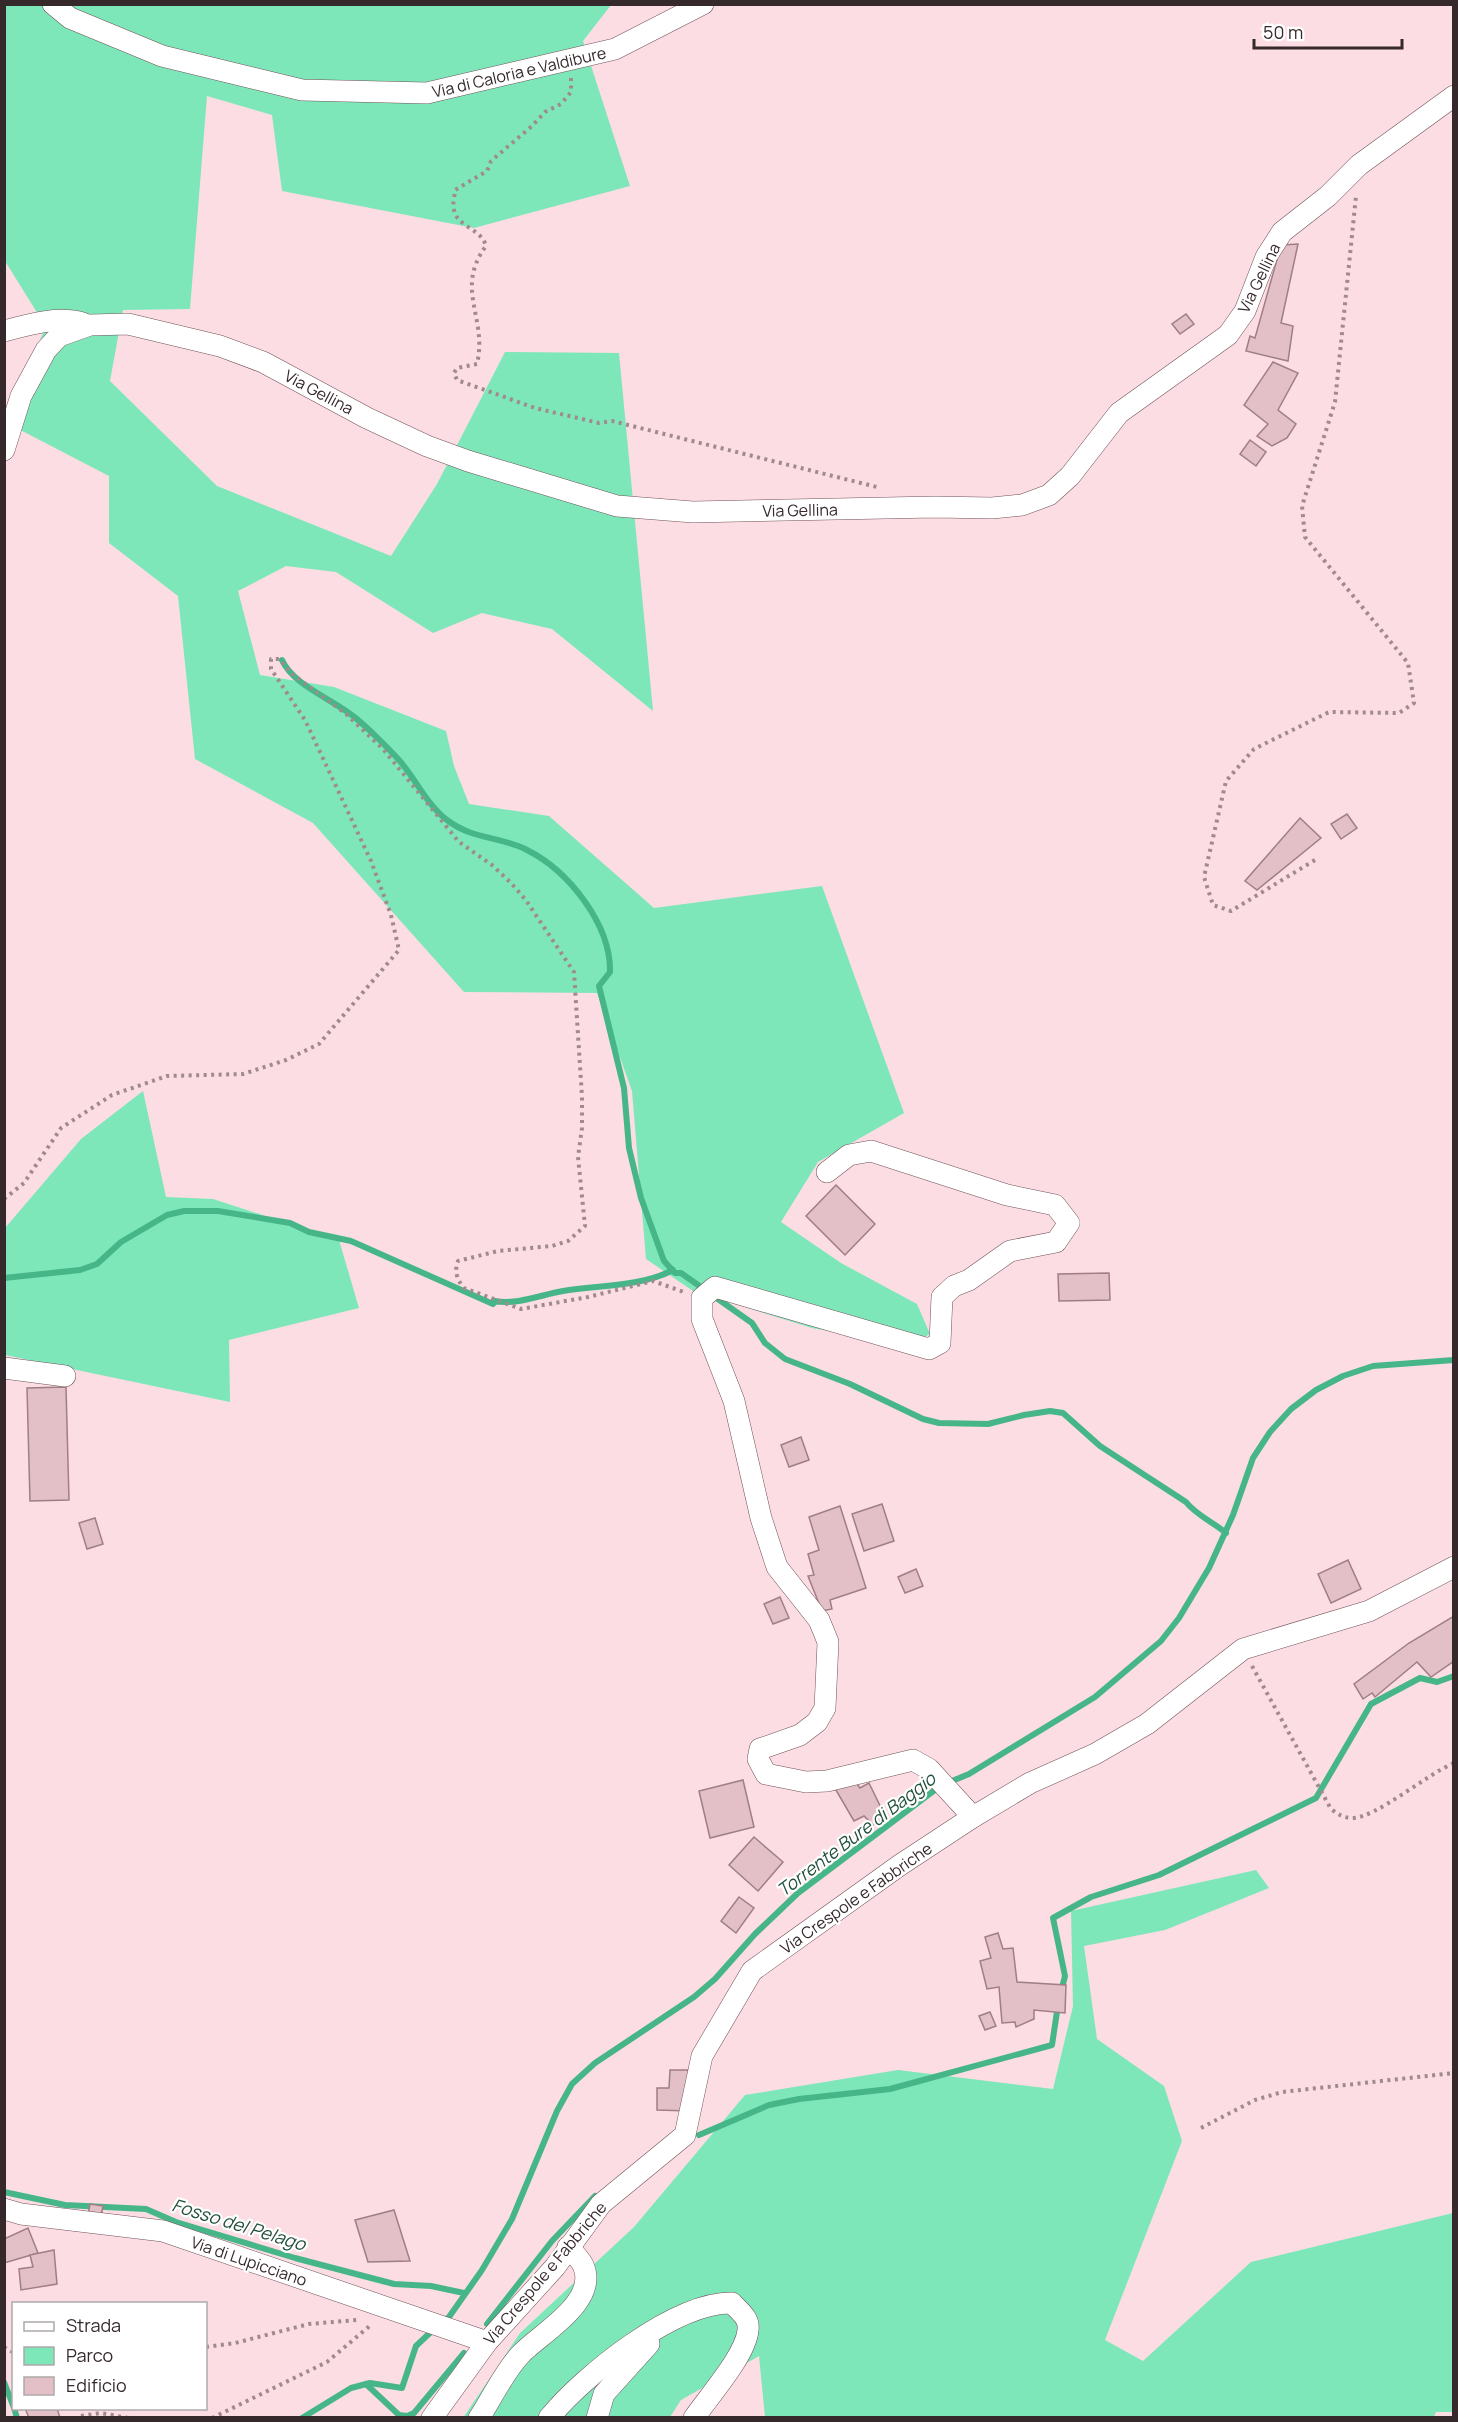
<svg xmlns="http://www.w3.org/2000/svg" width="1458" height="2422" viewBox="0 0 1458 2422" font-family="Manrope,sans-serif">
  <rect width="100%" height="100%" fill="#fbdde3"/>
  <g fill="#7de7b9">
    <path d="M5,5H611L583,41L630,186L474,228L282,191L272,115L207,96L190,309L123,310L110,381L217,486L391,556L437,484L505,352L619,353L653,711L552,629L482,613L433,633L336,572L286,566L238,591L260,675L334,687L446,731L454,766L469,804L549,816L654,908L822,886L904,1113L818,1162L781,1222L841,1263L917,1304L930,1334L908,1345L812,1328L693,1291L646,1259L632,1091L597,993L464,992L313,823L195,759L178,596L109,543V476L5,422V416L46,327L5,261Z"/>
    <path d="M143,1091L166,1197L213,1199L339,1240L359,1308L229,1340L230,1402L5,1355V1228L81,1139Z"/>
    <path d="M1256,1870L1269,1888L1165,1930L1084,1946L1097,2039L1164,2086L1182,2141L1105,2340L1143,2361L1251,2262L1453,2213V2412H1436L1434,2417H765L759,2356L681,2400L670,2417L463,2418L520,2333L634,2227L745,2095L898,2070L1053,2089L1073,2006L1071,1911Z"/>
  </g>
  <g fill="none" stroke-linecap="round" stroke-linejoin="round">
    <g stroke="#46b689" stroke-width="6">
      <path d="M282,660C293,685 332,699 353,716C365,725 388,748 399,760C415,778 427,805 447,820C473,840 500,836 527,850C569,871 611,925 610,972L599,986L624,1088L629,1148L641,1198L664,1261L675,1273H681L752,1323L765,1343L785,1359L850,1384L923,1419L939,1423L988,1424L1024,1415L1050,1411L1063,1413L1100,1446L1186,1502C1196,1515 1213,1522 1226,1533"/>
      <path d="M4,1278L80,1270L97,1264L121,1242L167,1215L184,1211H218L290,1223L309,1232L351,1241L493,1304L495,1301C518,1305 540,1295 563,1291C600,1285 640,1287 673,1270"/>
      <path d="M1061,1992L1065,1976L1053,1918L1091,1897L1159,1875L1316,1798L1371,1704L1420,1678L1437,1682L1454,1676"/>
      <path d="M699,2135L769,2105L799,2099L890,2089L1052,2045L1058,2005"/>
      <path d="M4,2192L65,2205L146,2209L176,2222L295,2258L394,2284L431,2286L464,2293"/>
      <path d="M442,2322L449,2317L482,2270L512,2219L557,2111L572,2084L595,2063L694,1997L715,1979L755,1934L798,1893L940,1786L969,1774L1095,1697L1161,1641L1179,1618L1209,1568L1233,1515L1253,1458L1270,1432L1291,1409L1316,1390L1343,1376L1373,1366L1454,1360"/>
      <path d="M487,2324L552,2241L595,2196"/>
      <path d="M4,2382L14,2408"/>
      <path d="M366,2384L399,2415L407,2416L414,2413L464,2353"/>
      <path d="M14,2408L17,2418"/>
      <path d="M302,2418L351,2388L370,2383L402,2388L416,2346L434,2329"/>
    </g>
  </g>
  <g fill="#e3bfc7" stroke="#a07e86" stroke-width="1.5">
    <path d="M1298,244L1281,323L1293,326L1288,361L1246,351L1250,336L1255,338L1281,245Z"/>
    <path d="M1186,314L1194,324L1180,334L1172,324Z"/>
    <path d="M1273,362L1298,373L1278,410L1296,424L1287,438L1272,446L1257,436L1268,424L1244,405Z"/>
    <path d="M1250,440L1266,452L1256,466L1240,454Z"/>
    <path d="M1347,814L1357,828L1341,839L1331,824Z"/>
    <path d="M1300,818L1321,838L1257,890L1245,881Z"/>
    <path d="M836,1185L875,1224L845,1255L806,1216Z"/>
    <path d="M1109,1273L1110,1300L1059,1301L1058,1274Z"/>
    <path d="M66,1387L69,1500L30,1501L27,1388Z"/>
    <path d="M801,1437L809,1460L789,1467L781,1445Z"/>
    <path d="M882,1504L894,1541L864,1551L852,1514Z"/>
    <path d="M840,1506L866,1588L830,1600L832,1609L822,1611L808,1576L814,1575L808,1554L819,1550L809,1517Z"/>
    <path d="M95,1518L103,1544L87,1549L79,1523Z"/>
    <path d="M1348,1560L1361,1589L1331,1603L1318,1574Z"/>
    <path d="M916,1569L923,1586L905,1593L898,1577Z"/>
    <path d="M780,1597L789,1618L773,1624L764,1604Z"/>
    <path d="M1454,1616V1661L1431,1677L1417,1662L1375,1697L1372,1693L1363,1699L1354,1684L1409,1643Z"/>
    <path d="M743,1780L754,1827L710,1838L699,1791Z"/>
    <path d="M869,1783L886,1818L873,1825L864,1816L854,1821L833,1785L857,1784L860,1788Z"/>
    <path d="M754,1837L783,1862L758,1891L729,1865Z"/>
    <path d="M739,1897L754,1908L736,1933L721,1921Z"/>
    <path d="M998,1933L1003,1949L1013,1948L1017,1982L1066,1985L1065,2013L1034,2010V2019L1016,2027L1015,2022L1002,2023L999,1987L987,1989L980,1961L991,1958L985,1937Z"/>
    <path d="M990,2012L996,2026L985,2030L979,2016Z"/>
    <path d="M670,2070H689V2111L657,2110V2088H669Z"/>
    <path d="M90,2204L103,2206L101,2217L88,2215Z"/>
    <path d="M394,2210L410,2261L368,2262L355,2220Z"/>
    <path d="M28,2228L38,2253L4,2263V2239Z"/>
    <path d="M54,2250L57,2284L21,2290L19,2269L33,2267L30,2255Z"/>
    <path d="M25,2408H57L60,2418H29Z"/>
  </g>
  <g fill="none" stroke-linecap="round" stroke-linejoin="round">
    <g stroke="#715259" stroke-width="22">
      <g id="minor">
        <path d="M53,4L70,18L162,56L302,90L427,93L615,49L703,4"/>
        <path d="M4,331C30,324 58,316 83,323"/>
        <path d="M4,450L21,396L46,350L59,336L90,325L128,324L220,346L263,362L367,418L427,446L468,461L617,506L693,512L935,507L992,508L1022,505L1049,495L1070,476L1119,413L1228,335L1245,311L1266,257L1282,232L1328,196L1359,165L1454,96"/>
        <path d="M827,1172L849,1155L871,1151L1007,1195L1055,1205L1069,1223L1056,1242L1010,1251L969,1280L954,1286L942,1297L940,1343L929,1349L715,1287L702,1298V1319L734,1401L761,1518L777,1567L819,1620L828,1642L825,1708L817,1722L800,1735L760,1749L758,1759L766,1774L806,1782L827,1781L913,1760L929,1769L973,1817"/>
        <path d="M4,1368L65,1376"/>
        <path d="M4,2209L21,2214L163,2231L487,2342"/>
        <path d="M432,2418L487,2342L555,2267L601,2204L685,2135L702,2056L752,1971L900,1865L973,1817L1030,1783L1095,1754L1147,1724L1243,1649L1369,1611L1454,1567"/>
        <path d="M479,2418C492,2398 504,2372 520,2355C539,2334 600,2302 583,2265C580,2259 573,2252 568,2247"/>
        <path d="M549,2418C584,2375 675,2302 732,2303C739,2311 750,2318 748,2330C746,2355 709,2396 694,2418"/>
        <path d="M597,2418L604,2394L649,2344"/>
      </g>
    </g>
    <g stroke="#a08a8e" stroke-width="4" stroke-dasharray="3 4.5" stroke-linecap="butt">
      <path d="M571,78V92L561,104L545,112L532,126L491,161L487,171L455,190C455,197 452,203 454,210C457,227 481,228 486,246C454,289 488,318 477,364L457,368L454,373L457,380L535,408L599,423L612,421L877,487"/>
      <path d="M1315,860L1231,911L1213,905L1204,877L1226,781L1254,749L1329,712L1399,713L1414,703L1408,663L1305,537L1302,506L1335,402L1356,196"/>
      <path d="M4,1199L24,1183L61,1128L112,1095L167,1076L243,1074L286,1060L319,1044L399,950L391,915L371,861L305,720L271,669V659H279L292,674L346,714L383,749L459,842L492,865L511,883L525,899L574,972L582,1097V1128L578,1157L585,1226L568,1241L552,1246L498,1251L458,1261C454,1271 457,1280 464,1288L521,1309L588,1297L653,1281L684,1292"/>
      <path d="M1252,1666L1331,1809C1338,1814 1343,1818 1352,1818C1376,1818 1427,1774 1454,1763"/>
      <path d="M1201,2128L1255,2100L1282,2092L1454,2073"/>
      <path d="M4,2347L14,2353"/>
      <path d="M206,2347L235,2343L309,2324L357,2320"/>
      <path d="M81,2416L100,2413L129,2418"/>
      <path d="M212,2418L327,2362L372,2324"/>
    </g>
    <use href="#minor" stroke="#fff" stroke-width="21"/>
  </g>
  <g text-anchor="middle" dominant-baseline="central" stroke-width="4.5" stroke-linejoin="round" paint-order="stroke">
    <g font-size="16" fill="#36292c" stroke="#fff">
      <text transform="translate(519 72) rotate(-13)">Via di Caloria e Valdibure</text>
      <text transform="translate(1259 278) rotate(-64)">Via Gellina</text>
      <text transform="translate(319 392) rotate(28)">Via Gellina</text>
      <text transform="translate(800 510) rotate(-1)">Via Gellina</text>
      <text transform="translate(856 1898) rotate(-35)">Via Crespole e Fabbriche</text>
      <text transform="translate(249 2261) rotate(19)">Via di Lupicciano</text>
      <text transform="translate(545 2273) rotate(-50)">Via Crespole e Fabbriche</text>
    </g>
    <g font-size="18" font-style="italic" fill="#22503d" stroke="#fff">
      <text transform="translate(856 1834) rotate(-37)">Torrente Bure di Baggio</text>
      <text transform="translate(239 2224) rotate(17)">Fosso del Pelago</text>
    </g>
  </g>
  <rect width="1458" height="2422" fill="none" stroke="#36292c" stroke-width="12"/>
  <rect x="12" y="2302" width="195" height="108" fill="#ffffff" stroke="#afa9ab" stroke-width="1.5"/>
  <rect x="24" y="2322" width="30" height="9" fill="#ffffff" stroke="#afa9ab" stroke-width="1.5"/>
  <text x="66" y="2332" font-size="18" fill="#36292c">Strada</text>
  <rect x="24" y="2347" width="30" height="18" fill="#7de7b9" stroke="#afa9ab" stroke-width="1.5"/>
  <text x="66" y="2362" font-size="18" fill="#36292c">Parco</text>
  <rect x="24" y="2377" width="30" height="18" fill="#e3bfc7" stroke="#afa9ab" stroke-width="1.5"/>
  <text x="66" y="2392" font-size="18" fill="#36292c">Edificio</text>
  <path d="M1254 39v9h148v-9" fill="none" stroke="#36292c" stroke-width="3"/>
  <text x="1263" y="39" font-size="18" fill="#36292c" stroke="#ffffff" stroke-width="4.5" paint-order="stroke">50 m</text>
</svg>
